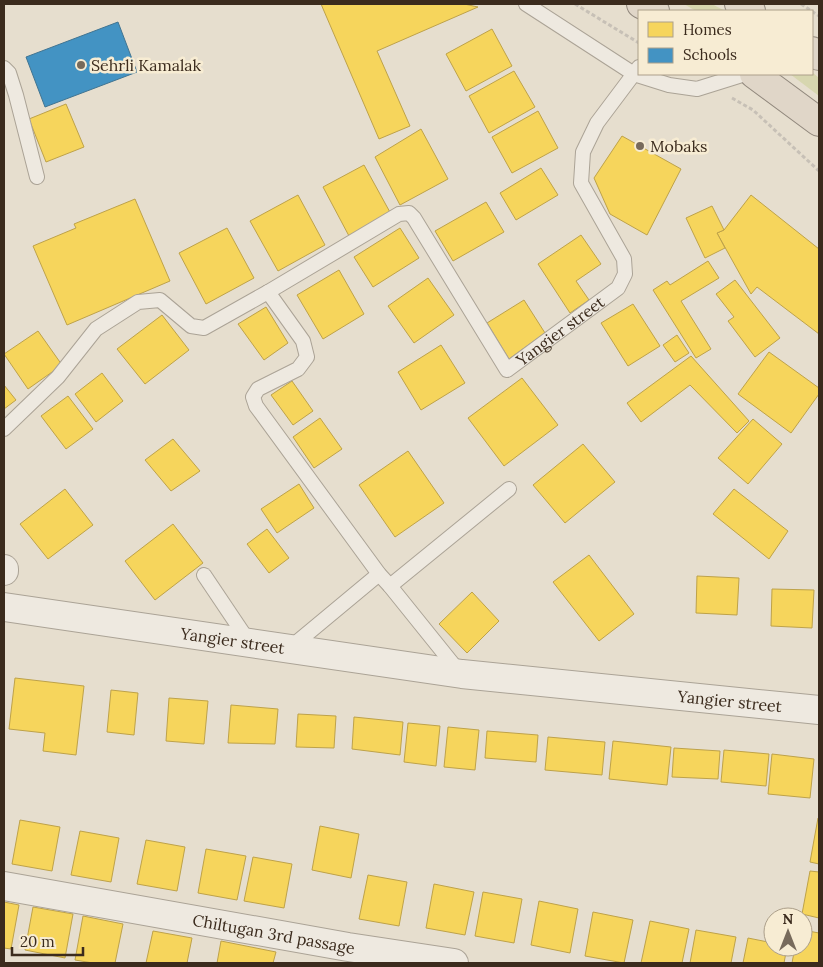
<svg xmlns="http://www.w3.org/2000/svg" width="823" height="967" viewBox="0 0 823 967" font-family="Lora,serif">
  <rect width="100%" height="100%" fill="#e6dece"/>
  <g fill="#d7d6af">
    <path d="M684,4H712L725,11H696Z"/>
    <path d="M812,72L819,78V96L790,74H812Z"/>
  </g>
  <g fill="#f6d55c" stroke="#bea249">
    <path d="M321,4H464L478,7L377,51L410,126L379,139Z"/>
    <path d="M492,29L512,66L466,91L446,54Z"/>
    <path d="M514,71L535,107L489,133L469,96Z"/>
    <path d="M66,104L84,147L46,162L29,119Z"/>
    <path d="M538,111L558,148L512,173L492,137Z"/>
    <path d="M421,129L448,179L400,205L375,157Z"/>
    <path d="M622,136L681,169L647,235L610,214L594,178Z"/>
    <path d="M364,165L391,214L349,236L323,187Z"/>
    <path d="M541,168L558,195L516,220L500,193Z"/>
    <path d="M298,195L325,245L278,271L250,221Z"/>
    <path d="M751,195L819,249V334L757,287L751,294L717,233L724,230Z"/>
    <path d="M135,199L170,281L67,325L33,246L76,228L74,224Z"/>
    <path d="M486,202L504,232L453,261L435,231Z"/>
    <path d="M712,206L724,230L717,233L725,248L705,258L686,218Z"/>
    <path d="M227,228L254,278L206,304L179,253Z"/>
    <path d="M400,228L419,258L373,287L354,257Z"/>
    <path d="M581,235L601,264L576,281L589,300L570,313L538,264Z"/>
    <path d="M708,261L719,278L681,301L711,349L696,358L653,290L667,281L670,285Z"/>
    <path d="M339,270L364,314L323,339L297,295Z"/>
    <path d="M428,278L454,315L414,343L388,306Z"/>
    <path d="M735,280L780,338L755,357L728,321L734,317L716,294Z"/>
    <path d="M524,300L545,333L509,359L487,323Z"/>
    <path d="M633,304L660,346L628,366L601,323Z"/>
    <path d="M266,307L288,343L264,360L238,324Z"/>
    <path d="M162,315L189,350L145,384L117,349Z"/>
    <path d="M38,331L62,365L28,389L4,354Z"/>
    <path d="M677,335L689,353L675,362L663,345Z"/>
    <path d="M441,345L465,383L421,410L398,372Z"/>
    <path d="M769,352L819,388V394L791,433L738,394Z"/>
    <path d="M691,356L749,421L737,433L690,385L641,422L627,403Z"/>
    <path d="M102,373L123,401L96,422L75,394Z"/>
    <path d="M522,378L558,425L504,466L468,418Z"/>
    <path d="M292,381L313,411L293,425L271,395Z"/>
    <path d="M4,385L16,400L4,409Z"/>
    <path d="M68,396L93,429L66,449L41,416Z"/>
    <path d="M320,418L342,449L314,468L293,437Z"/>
    <path d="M753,419L782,444L748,484L718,458Z"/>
    <path d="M173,439L200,471L171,491L145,460Z"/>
    <path d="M583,444L615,482L565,523L533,485Z"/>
    <path d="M408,451L444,503L395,537L359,485Z"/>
    <path d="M299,484L314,508L277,533L261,509Z"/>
    <path d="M65,489L93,525L48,559L20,524Z"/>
    <path d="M734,489L788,531L769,559L713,514Z"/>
    <path d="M173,524L203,563L155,600L125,561Z"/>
    <path d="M267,529L289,558L269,573L247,544Z"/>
    <path d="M589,555L634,614L599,641L553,582Z"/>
    <path d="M697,576L739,578L737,615L696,613Z"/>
    <path d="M772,589L814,590L812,628L771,626Z"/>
    <path d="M472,592L499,621L467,653L439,624Z"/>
    <path d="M15,678L84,686L76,755L43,751L45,733L9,729Z"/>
    <path d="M111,690L138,693L134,735L107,732Z"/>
    <path d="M169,698L208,701L204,744L166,741Z"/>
    <path d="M231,705L278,709L275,744L228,743Z"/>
    <path d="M298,714L336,716L334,748L296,747Z"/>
    <path d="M354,717L403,722L400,755L352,749Z"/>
    <path d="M408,723L440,726L436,766L404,762Z"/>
    <path d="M448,727L479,730L475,770L444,767Z"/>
    <path d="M487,731L538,735L536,762L485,758Z"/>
    <path d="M548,737L605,742L602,775L545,770Z"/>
    <path d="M613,741L671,747L667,785L609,779Z"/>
    <path d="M674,748L720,751L718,779L672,777Z"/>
    <path d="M724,750L769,754L766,786L721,782Z"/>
    <path d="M772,754L814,759L810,798L768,794Z"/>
    <path d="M818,818H819V864L810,862Z"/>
    <path d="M20,820L60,827L52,871L12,864Z"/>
    <path d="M320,826L359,834L351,878L312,870Z"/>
    <path d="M80,831L119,838L111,882L71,875Z"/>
    <path d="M146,840L185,847L177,891L137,884Z"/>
    <path d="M206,849L246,856L237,900L198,893Z"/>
    <path d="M253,857L292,864L284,908L244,901Z"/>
    <path d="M810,871L819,872V918L802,914Z"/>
    <path d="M368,875L407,882L399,926L359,919Z"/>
    <path d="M434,884L474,892L465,935L426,928Z"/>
    <path d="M483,892L522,899L514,943L475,936Z"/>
    <path d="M539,901L578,909L570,953L531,945Z"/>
    <path d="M4,902L19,905L11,949L4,948Z"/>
    <path d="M33,907L73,914L65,958L25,950Z"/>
    <path d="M593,912L633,920L624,963L585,956Z"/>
    <path d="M83,916L123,924L115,963H93L75,960Z"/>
    <path d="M650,921L689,929L682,963H641Z"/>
    <path d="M696,930L736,937L731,963H690Z"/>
    <path d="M803,930L819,933V963H792L795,947H803Z"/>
    <path d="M153,931L192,938L187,963H146Z"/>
    <path d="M748,938L773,943V947H787L784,963H743Z"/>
    <path d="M221,941L276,952L273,963H217Z"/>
  </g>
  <path fill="#4393c3" stroke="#417491" d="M118,22L137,72L45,107L26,57Z"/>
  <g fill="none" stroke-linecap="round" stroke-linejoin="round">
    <g stroke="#aba396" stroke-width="16">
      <g id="service">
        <path d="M526,4L634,74L669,85L697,89L745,74"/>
        <path d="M4,68L9,73L16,95L37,177"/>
        <path d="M268,292L303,341L307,357L298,369L258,389L253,397L256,406L379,574L390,586L460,673"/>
        <path id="s1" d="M4,429L58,377L96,329L138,302L160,300L191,326L204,328L268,292L399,214L409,213L414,218L507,370L618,288L625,274L624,259L581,183L583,152L597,123L639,67"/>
        <path d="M204,575L249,642"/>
        <path d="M390,586L509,489"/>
        <path d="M290,648L379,574"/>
      </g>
    </g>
    <g stroke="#aba396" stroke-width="30">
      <g id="minor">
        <path d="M4,569V571"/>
        <path id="s2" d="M4,607L462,674L819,710"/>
        <path id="s3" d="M4,886L348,947L454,963"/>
      </g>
    </g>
    <g stroke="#91887d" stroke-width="30">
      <g id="trunk">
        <path d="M641,4L655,11"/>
        <path d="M739,4L751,11"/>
        <path d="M812,51L819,56"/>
        <path d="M754,74L819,122"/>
      </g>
    </g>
    <g stroke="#c7c0b6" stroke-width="3" stroke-dasharray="4 2.5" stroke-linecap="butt">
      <path d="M575,4L639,43"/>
      <path d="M801,4L819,16"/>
      <path d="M732,98L753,110L819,171"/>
    </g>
    <use href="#service" stroke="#eee9e0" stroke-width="14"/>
    <use href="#minor" stroke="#eee9e0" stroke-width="28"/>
    <use href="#trunk" stroke="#e0d6c8" stroke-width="28"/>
  </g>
  <g fill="#776a5b" stroke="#f7ecd3" stroke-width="2">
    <circle cx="81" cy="65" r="5"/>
    <circle cx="640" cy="146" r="5"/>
  </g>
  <g text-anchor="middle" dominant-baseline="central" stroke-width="5" stroke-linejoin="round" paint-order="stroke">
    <g font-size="16" fill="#3b2b1d" stroke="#f7ecd3" text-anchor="start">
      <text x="91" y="65">Sehrli Kamalak</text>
      <text x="650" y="146">Mobaks</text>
    </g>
    <g font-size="16" fill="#3b2b1d" stroke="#f7ecd3">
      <text stroke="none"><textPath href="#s1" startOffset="749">Yangier street</textPath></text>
      <text stroke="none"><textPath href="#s2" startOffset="231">Yangier street</textPath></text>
      <text stroke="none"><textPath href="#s2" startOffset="732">Yangier street</textPath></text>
      <text stroke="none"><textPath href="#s3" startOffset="274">Chiltugan 3rd passage</textPath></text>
    </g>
  </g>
  <rect width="823" height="967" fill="none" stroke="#3b2b1d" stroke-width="10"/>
  <rect x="638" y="10" width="175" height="65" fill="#f7ecd3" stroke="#ac9f8a"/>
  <rect x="648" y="22" width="25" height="15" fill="#f6d55c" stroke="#ac9f8a"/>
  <text x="683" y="35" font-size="15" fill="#3b2b1d">Homes</text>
  <rect x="648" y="48" width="25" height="15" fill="#4393c3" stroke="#ac9f8a"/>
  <text x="683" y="60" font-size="15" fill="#3b2b1d">Schools</text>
  <g transform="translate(788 932)"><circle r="24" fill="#f7ecd3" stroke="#ac9f8a"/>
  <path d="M0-4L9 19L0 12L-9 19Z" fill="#776a5b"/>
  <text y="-8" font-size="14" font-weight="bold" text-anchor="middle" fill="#3b2b1d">N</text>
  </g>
  <path d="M12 947v8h71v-8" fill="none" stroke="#3b2b1d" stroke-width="2.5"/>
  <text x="20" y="947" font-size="15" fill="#3b2b1d" stroke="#f7ecd3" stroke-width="4" paint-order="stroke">20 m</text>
</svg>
